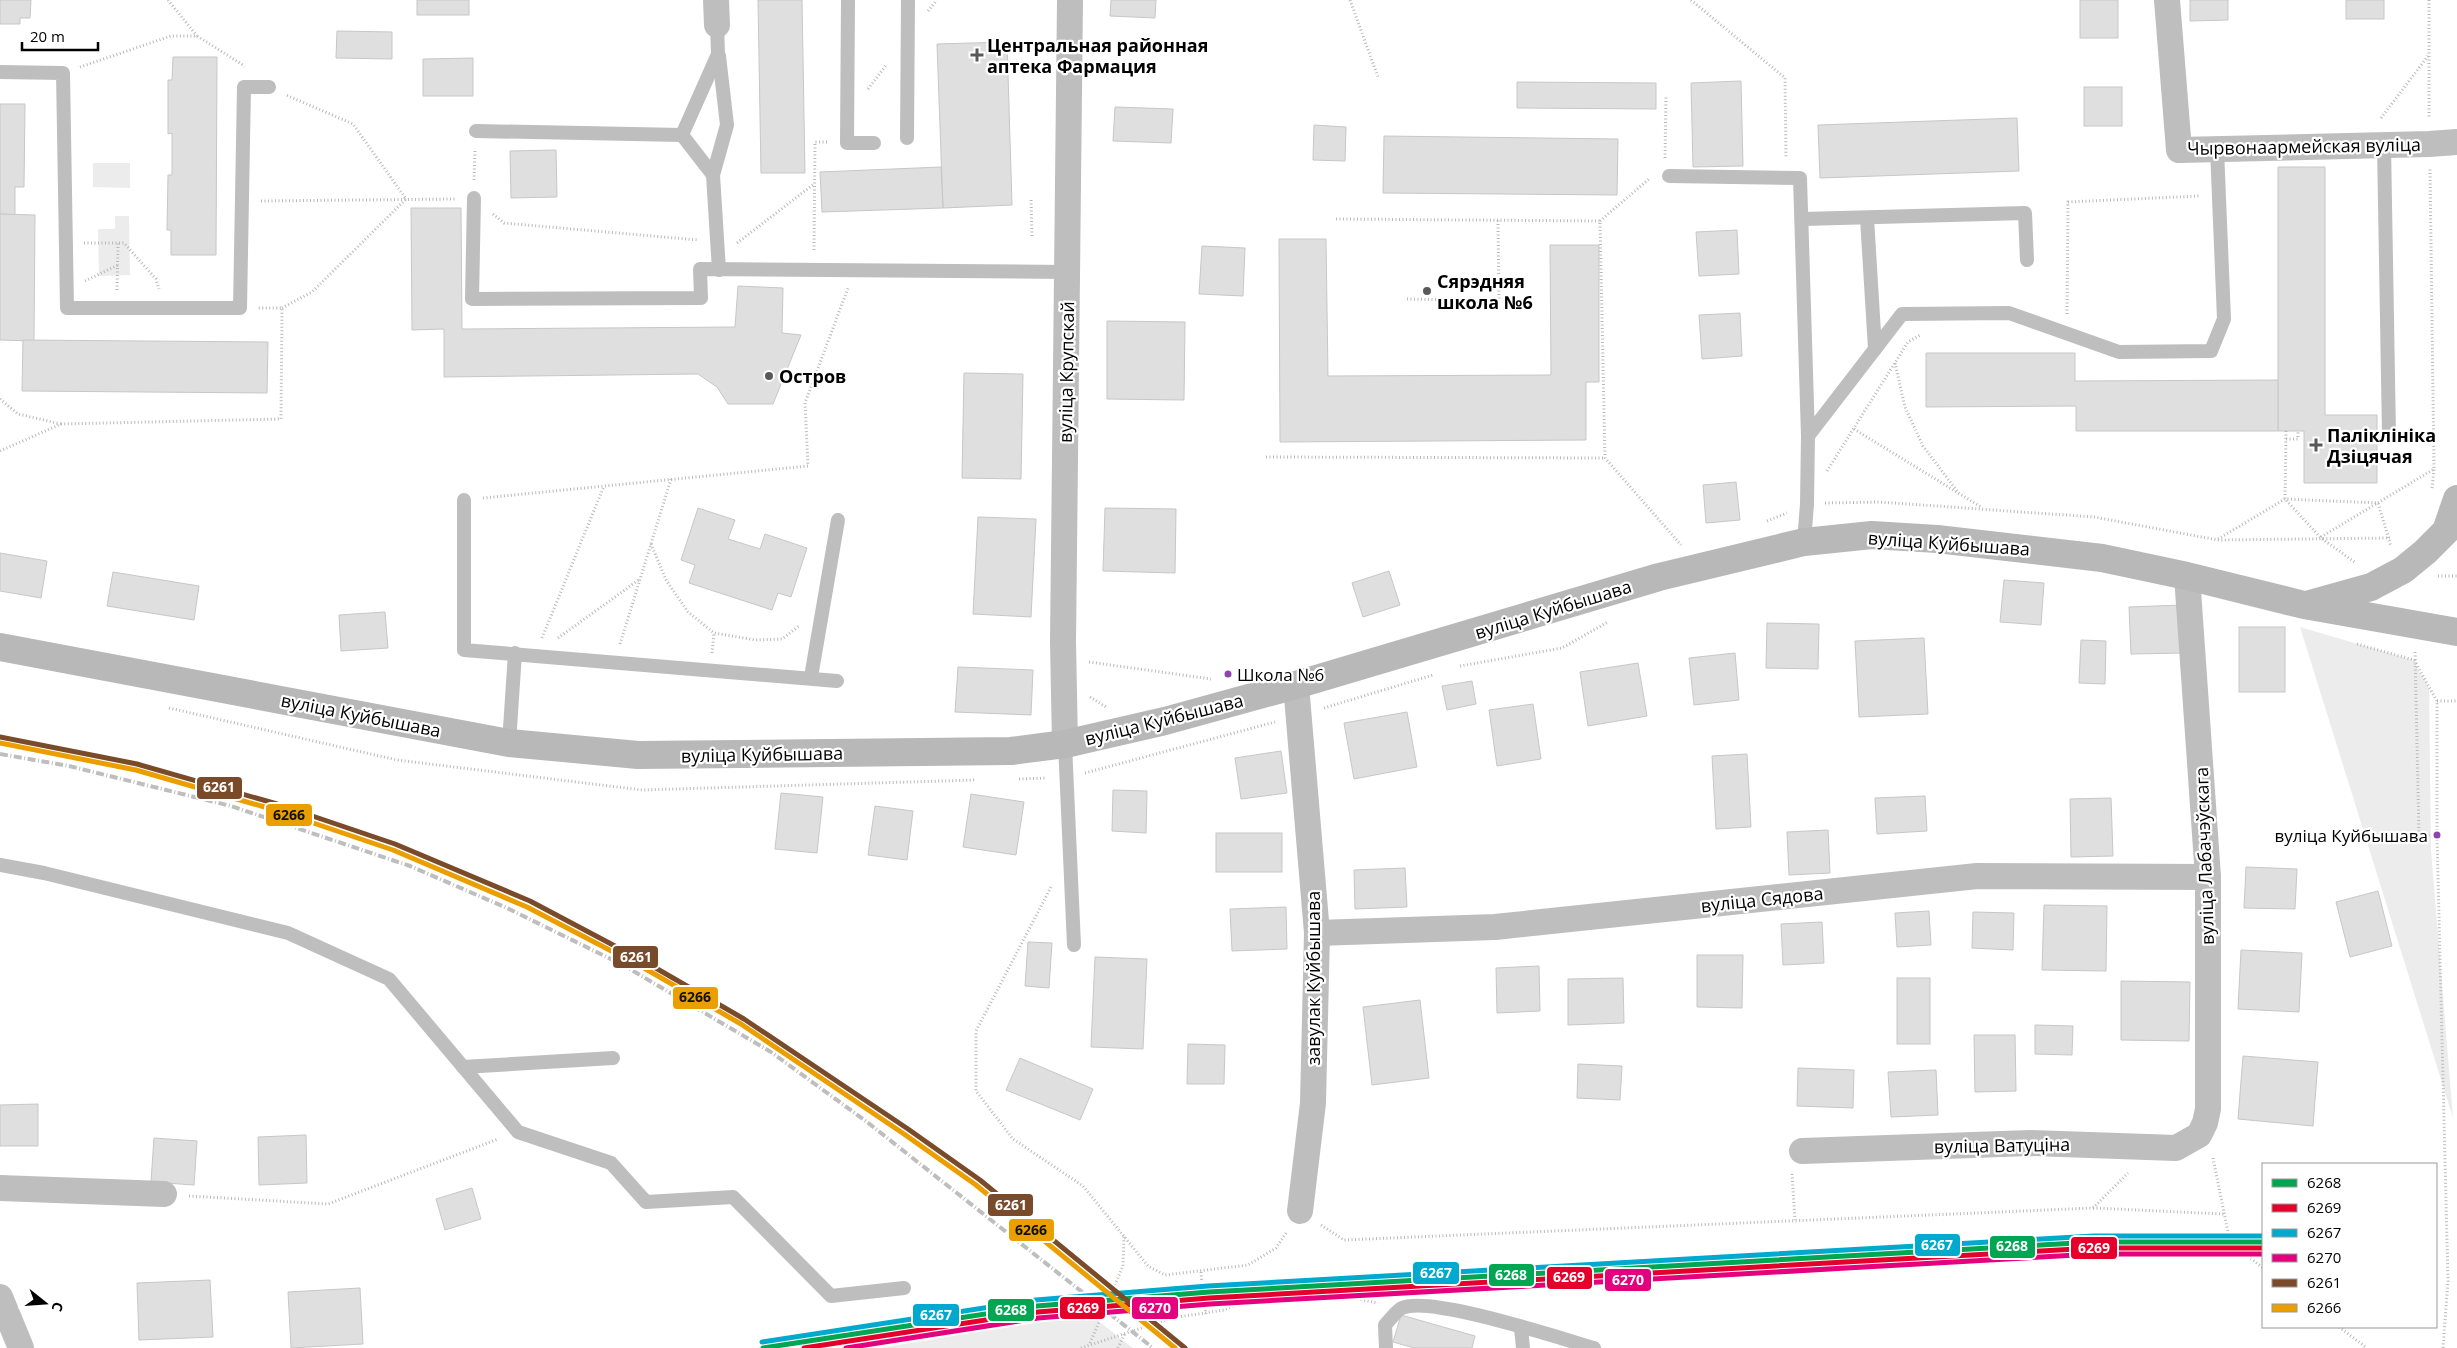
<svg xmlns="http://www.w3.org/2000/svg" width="2457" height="1348" viewBox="0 0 2457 1348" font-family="'Open Sans',sans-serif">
  <rect width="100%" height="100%" fill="#fff"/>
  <g fill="#ececec">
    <path d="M93,163H130V188L93,187Z"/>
    <path d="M115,216H129L130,275L99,276L98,229H115Z"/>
    <path d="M2300,627L2412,660L2429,688L2431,850L2453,1118Z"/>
    <path d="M1088,1313L1133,1348H880Z"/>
  </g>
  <g fill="#dfdfdf" stroke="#c7c7c7">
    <path d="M0,0H31L30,18H20V24H0Z"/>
    <rect x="417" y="0" width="52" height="15"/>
    <path d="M758,0H802L805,173H761Z"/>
    <path d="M1111,0H1156L1155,18L1110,16Z"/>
    <rect x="2080" y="0" width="38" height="38"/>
    <path d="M2190,0H2228V20L2190,21Z"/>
    <rect x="2346" y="0" width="38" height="19"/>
    <path d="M337,31L392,32V59L336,58Z"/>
    <path d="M1007,42L1012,205L943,208L937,44Z"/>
    <path d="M173,57H217L216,255H171V230H167L168,175H172V133L168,134V80H172Z"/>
    <path d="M473,58V96H423V59Z"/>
    <path d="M1741,81L1743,166L1693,167L1691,83Z"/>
    <path d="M1517,82L1656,83V109L1517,108Z"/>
    <rect x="2084" y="87" width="38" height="39"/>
    <path d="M0,104H25L24,187H15V215L0,214Z"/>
    <path d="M1115,107L1173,109L1171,143L1113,141Z"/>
    <path d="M2017,118L2019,171L1820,178L1818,125Z"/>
    <path d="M1314,125L1346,127L1345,161L1313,160Z"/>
    <path d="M1384,136L1618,139L1617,195L1383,193Z"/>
    <path d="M556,150L557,197L511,198L510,151Z"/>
    <path d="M941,167L943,208L822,212L820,172Z"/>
    <path d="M2278,167H2325V415H2377V483H2304V431H2278Z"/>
    <path d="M411,208H461L462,329L735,327L738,286L783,288L782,333L801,335L773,404H728L717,387L698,374L444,377V329L412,330Z"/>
    <path d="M0,214L35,215L34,341L0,340Z"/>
    <path d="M1737,230L1739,274L1699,276L1696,232Z"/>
    <path d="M1279,239H1326L1328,376L1551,375L1550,245H1599V382H1586V440L1280,442Z"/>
    <path d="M1202,246L1245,248L1243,296L1199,294Z"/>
    <path d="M1740,313L1742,356L1702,359L1699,315Z"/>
    <path d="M1107,321L1185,322L1184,400L1107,399Z"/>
    <path d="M23,340L268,342L267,393L22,391Z"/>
    <path d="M1926,353H2075V381L2278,380V431H2076V406L1926,407Z"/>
    <path d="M964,373L1023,374L1021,479L962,478Z"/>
    <path d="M1736,482L1740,520L1706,523L1703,485Z"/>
    <path d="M698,508L735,520L728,539L760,549L765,534L807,548L791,597L778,593L772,610L689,583L695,565L681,560Z"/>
    <path d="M1105,508L1176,509L1175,573L1103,571Z"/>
    <path d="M978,517L1036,519L1031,617L973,614Z"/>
    <path d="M0,553L47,561L41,598L0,591Z"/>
    <path d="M1389,571L1400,605L1363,617L1352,583Z"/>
    <path d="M113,572L199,586L194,620L107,606Z"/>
    <path d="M2004,580L2044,583L2041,625L2000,622Z"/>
    <path d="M2182,605L2184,653L2131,654L2129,607Z"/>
    <path d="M385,612L388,648L341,651L339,615Z"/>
    <path d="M1767,623L1819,624L1818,669L1766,668Z"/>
    <rect x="2239" y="627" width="46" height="65"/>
    <path d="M1924,638L1928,714L1859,717L1855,641Z"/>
    <path d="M2081,640L2106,641L2105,684L2079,683Z"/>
    <path d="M1735,653L1739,700L1694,705L1689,658Z"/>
    <path d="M1638,663L1647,716L1588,726L1580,672Z"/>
    <path d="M958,667L1033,670L1031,715L955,712Z"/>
    <path d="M1472,681L1476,704L1447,710L1442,686Z"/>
    <path d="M1533,704L1541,759L1497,766L1489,710Z"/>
    <path d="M1407,712L1417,767L1354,779L1344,723Z"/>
    <path d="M1281,751L1287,793L1241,799L1235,758Z"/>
    <path d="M1747,754L1751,827L1716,829L1712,756Z"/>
    <path d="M1113,790L1147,791L1146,833L1112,831Z"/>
    <path d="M781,793L823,797L817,853L775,849Z"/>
    <path d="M971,794L1024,802L1016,855L963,847Z"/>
    <path d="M1925,796L1927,831L1877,834L1875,798Z"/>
    <path d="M2111,798L2113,856L2071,857L2070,799Z"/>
    <path d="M875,806L913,811L907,860L868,855Z"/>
    <path d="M1828,830L1830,873L1789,875L1787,832Z"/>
    <rect x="1216" y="833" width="66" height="39"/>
    <path d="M2246,867L2297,869L2295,909L2244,908Z"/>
    <path d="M1405,868L1407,907L1355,909L1354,870Z"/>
    <path d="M2378,891L2392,946L2350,957L2336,902Z"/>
    <path d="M2044,905L2107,906L2106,971L2042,970Z"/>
    <path d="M1286,907L1287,949L1232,951L1230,909Z"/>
    <path d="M1929,911L1931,945L1897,947L1895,913Z"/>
    <path d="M1973,912L2014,913L2013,950L1972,948Z"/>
    <path d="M1822,922L1824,963L1783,965L1781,924Z"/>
    <path d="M1028,942L1052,943L1049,988L1025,986Z"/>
    <path d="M2241,950L2302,953L2299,1012L2238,1009Z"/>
    <path d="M1697,955H1743L1742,1008L1697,1007Z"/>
    <path d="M1095,957L1147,959L1143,1049L1091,1047Z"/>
    <path d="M1539,966L1540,1011L1497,1013L1496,968Z"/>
    <path d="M1623,978L1624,1023L1568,1025V979Z"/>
    <rect x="1897" y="978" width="33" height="66"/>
    <path d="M2121,981L2190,982L2189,1041L2121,1040Z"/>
    <path d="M1420,1000L1429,1078L1372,1085L1363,1007Z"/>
    <path d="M2035,1025L2073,1026L2072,1055L2035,1054Z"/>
    <path d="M1974,1035H2015L2016,1091L1975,1092Z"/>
    <path d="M1188,1044L1225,1045L1224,1084H1187Z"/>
    <path d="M2243,1056L2318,1062L2313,1126L2238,1119Z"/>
    <path d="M1020,1058L1093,1089L1080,1120L1006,1090Z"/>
    <path d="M1578,1064L1622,1066L1620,1100L1577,1098Z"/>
    <path d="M1798,1068L1854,1070L1853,1108L1797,1106Z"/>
    <path d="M1936,1070L1938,1115L1891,1117L1888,1072Z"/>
    <path d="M38,1104V1146H0V1105Z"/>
    <path d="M306,1135L307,1183L259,1185L258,1137Z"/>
    <path d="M154,1138L197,1141L194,1185L151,1182Z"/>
    <path d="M472,1188L481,1219L445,1230L436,1199Z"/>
    <path d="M210,1280L213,1337L139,1340L137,1283Z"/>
    <path d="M360,1288L363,1344L291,1348L288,1292Z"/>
    <path d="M1401,1315L1475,1336L1472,1348H1414L1393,1342Z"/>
  </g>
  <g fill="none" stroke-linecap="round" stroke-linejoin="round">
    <g stroke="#b9b9b9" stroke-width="3" stroke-dasharray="1 2.5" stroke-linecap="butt">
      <path d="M168,0L197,36"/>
      <path d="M1350,0L1378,77"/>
      <path d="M1691,0L1785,78L1786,158"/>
      <path d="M2429,0V118"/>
      <path d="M928,11L937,0"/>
      <path d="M80,67L171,36H197L243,65L244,67"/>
      <path d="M868,89L887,64"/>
      <path d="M2381,118L2428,56"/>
      <path d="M1665,158L1666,96"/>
      <path d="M474,180L475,149"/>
      <path d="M1031,200L1032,236"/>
      <path d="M261,201L455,199"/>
      <path d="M493,214L504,223L698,240"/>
      <path d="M1336,219L1600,221L1605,458L1681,545"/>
      <path d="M1600,221L1649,179"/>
      <path d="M84,243H124L156,279L159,289"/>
      <path d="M737,243L814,184"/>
      <path d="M814,250L815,142H827"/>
      <path d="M85,281L118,265"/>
      <path d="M117,290L118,243"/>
      <path d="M1407,299L1499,301L1498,220"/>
      <path d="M282,308L312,292L406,199L353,124L286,95"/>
      <path d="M2067,314L2068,202L2199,196"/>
      <path d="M1895,363L1905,407L1923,446L1957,491"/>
      <path d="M0,399L18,414L61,424"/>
      <path d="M1854,429L1981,507"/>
      <path d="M2286,431L2285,499L2321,538L2356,563"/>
      <path d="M2286,439H2298V431"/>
      <path d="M0,451L61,424L281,419L282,308H258"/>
      <path d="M1266,457L1605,458"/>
      <path d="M1827,471L1908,342L1920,335"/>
      <path d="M2432,488L2434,469"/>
      <path d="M483,498L808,466L805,403L848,288"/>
      <path d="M1825,503L1879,502L2094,517L2218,540L2390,538"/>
      <path d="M1767,521L1787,513"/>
      <path d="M2321,537L2434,469L2430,169"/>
      <path d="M2218,539L2285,499L2378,503L2391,546"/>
      <path d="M651,544L666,580L688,612L714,633L756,640L782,639L799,626"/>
      <path d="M2438,576H2457"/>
      <path d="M542,638L604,486"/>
      <path d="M558,638L640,579"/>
      <path d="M620,644L671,479"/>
      <path d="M2357,644L2414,660L2437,701V835L2448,1281L2443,1348"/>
      <path d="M2415,652L2419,835H2437"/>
      <path d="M712,653L714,633"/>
      <path d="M1089,662L1211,679"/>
      <path d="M1460,666L1562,648L1608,622"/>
      <path d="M1090,697L1106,707"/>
      <path d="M2437,701H2457"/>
      <path d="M169,708L397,760L642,790L975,780"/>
      <path d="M1324,708L1433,675"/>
      <path d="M1085,773L1275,722"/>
      <path d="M1019,779L1047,778"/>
      <path d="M1051,887L976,1031V1091L1013,1139L1083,1186L1148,1266L1165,1275L1248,1265L1276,1248L1286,1233"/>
      <path d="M2213,1158L2230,1242L2263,1268"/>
      <path d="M1792,1174L1795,1220"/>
      <path d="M189,1196L328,1204L498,1139"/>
      <path d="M2093,1208L2224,1214"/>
      <path d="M1321,1225L1344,1240L2093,1208L2128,1173"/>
      <path d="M1201,1272L1202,1285H1208L1209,1299H1204L1206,1314"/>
      <path d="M2339,1327L2367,1348"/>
      <path d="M1090,1343L1123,1266L1124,1236"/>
      <path d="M1081,1348L1172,1318L1224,1310L1243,1302L1353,1298L1378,1303"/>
      <path d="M1118,1348L1125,1333"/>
    </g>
    <g stroke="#bebebe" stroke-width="14">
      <path d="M848,0L847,143H874"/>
      <path d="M717,25L718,54L682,135L713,175L719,270"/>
      <path d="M0,72L63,73L67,308H240L244,87H269"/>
      <path d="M476,131L682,135"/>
      <path d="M907,138L908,0"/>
      <path d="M2384,145L2389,435"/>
      <path d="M713,175L727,125L719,56"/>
      <path d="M1669,176L1800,178L1808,436L1807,504L1804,542"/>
      <path d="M474,198L472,299L701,298L700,269L1067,272"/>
      <path d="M1867,218L1875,349"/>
      <path d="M1803,219L2025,213L2027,260"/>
      <path d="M1808,436L1902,314L2009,313L2119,352L2211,351L2224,319L2217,149"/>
      <path d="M464,500V650L837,681"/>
      <path d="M811,677L838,520"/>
      <path d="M509,743L515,653"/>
      <path d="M1065,744L1074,945"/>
      <path d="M0,865L44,873L288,933L389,979L518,1132L611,1163L646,1202L733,1197L831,1296L904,1288"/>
      <path d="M463,1067L613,1058"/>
      <path d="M1521,1328L1523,1348"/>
      <path d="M1386,1348L1385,1325C1390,1320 1396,1311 1402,1308C1429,1295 1559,1338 1594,1348"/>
    </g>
    <g stroke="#bebebe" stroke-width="26">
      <path d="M716,0L717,25"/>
      <path d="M2167,0L2179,150L2429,144L2457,142"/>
      <path d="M1296,685L1317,933L1313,1103L1300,1211"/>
      <path d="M1065,744L1063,642L1070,0"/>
      <path d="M1317,933L1495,927L1977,876L2208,877"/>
      <path d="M1802,1151L2030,1143L2176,1148L2199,1135L2205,1123L2208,1109V877L2187,576"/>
      <path d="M0,1188L164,1194"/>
      <path d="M0,1297L21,1348"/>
    </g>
    <g stroke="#b8b8b8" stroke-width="28">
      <path d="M2310,604L2371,587L2403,570L2425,552L2446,531L2457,499"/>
      <path d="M0,647L509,743L638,755L1011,751L1065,744L1165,721L1296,685L1659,577L1804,542L1872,535L1937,539L2102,558L2187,576L2304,605L2457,632"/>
    </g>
    <path stroke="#bebebe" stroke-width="4" stroke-dasharray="8 2.5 1 2.5" stroke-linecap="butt" d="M0,754L69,766L231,806L410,866L507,908L623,965L771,1052L867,1122L1153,1348"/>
    <g stroke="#fff" stroke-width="9">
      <path id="rail-1" d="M763,1348L1037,1306L1209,1292L2094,1242H2263"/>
    </g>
    <g stroke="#fff" stroke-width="9">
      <path id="rail-2" d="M804,1348L1038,1312L1209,1298L2094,1248H2263"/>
    </g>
    <g stroke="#fff" stroke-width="9">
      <path id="rail-3" d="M762,1342L1036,1300L1208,1286L2094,1236H2263"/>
    </g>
    <g stroke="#fff" stroke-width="9">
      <path id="rail-4" d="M846,1348L1038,1318L1210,1304L2094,1254H2263"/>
    </g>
    <g stroke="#fff" stroke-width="9">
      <path id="rail-5" d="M0,737L137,764L277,804L395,844L530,901L647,963L744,1019L908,1129L980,1180L1185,1348"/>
    </g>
    <g stroke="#fff" stroke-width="9">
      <path id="rail-6" d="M0,743L136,770L275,810L393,850L527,907L644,968L741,1024L904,1134L976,1185L1175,1348"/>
    </g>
    <use href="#rail-1" stroke="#00a651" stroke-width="5"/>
    <use href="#rail-2" stroke="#e4002b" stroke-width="5"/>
    <use href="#rail-3" stroke="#00a9ce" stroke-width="5"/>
    <use href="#rail-4" stroke="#e5007d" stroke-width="5"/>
    <use href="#rail-5" stroke="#7a4b2a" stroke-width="5"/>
    <use href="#rail-6" stroke="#eb9e00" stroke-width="5"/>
  </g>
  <g fill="#595959" stroke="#fff" stroke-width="2">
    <path d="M974.5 47.5h5v5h5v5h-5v5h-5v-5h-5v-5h5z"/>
    <circle cx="1427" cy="291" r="5"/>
    <circle cx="769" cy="376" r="5"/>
    <path d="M2313.5 437.5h5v5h5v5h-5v5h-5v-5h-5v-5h5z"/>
  </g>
  <g fill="#8e44ad" stroke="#fff" stroke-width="2">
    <circle cx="1228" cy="674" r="4.5"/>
    <circle cx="2437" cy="835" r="4.5"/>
  </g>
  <g text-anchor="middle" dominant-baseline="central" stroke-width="4.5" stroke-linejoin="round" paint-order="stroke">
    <g font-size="17" fill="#000" stroke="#fff" text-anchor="start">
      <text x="1237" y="674">Школа №6</text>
      <text x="2428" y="835" text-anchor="end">вуліца Куйбышава</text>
    </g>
    <g font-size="18" font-weight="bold" fill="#000" stroke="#fff" text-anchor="start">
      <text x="987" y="45">Центральная районная<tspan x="987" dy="21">аптека Фармация</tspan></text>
      <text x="1437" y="281">Сярэдняя<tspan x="1437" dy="21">школа №6</tspan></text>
      <text x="779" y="376">Остров</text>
      <text x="2327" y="435">Паліклініка<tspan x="2327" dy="21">Дзіцячая</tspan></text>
    </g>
    <g font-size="18" fill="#000" stroke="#fff">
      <text transform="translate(2304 146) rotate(-1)">Чырвонаармейская вуліца</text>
      <text transform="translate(1066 372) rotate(-89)">вуліца Крупскай</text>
      <text transform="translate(1949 543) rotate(4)">вуліца Куйбышава</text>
      <text transform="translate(1553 609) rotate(-17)">вуліца Куйбышава</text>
      <text transform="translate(361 715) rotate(11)">вуліца Куйбышава</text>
      <text transform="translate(1164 719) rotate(-14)">вуліца Куйбышава</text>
      <text transform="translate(762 754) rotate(-1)">вуліца Куйбышава</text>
      <text transform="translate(2204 856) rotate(-92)">вуліца Лабачэўскага</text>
      <text transform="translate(1762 899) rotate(-6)">вуліца Сядова</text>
      <text transform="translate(1313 978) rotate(-90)">завулак Куйбышава</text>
      <text transform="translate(2002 1145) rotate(-1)">вуліца Ватуціна</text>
    </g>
  </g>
  <g stroke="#fff" stroke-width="2">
    <rect x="196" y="776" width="47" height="24" rx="5" fill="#7a4b2a"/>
    <rect x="265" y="803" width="48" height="24" rx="5" fill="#eb9e00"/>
    <rect x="612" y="945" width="47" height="24" rx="5" fill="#7a4b2a"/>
    <rect x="672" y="986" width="47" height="24" rx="5" fill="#eb9e00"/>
    <rect x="987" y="1193" width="47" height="24" rx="5" fill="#7a4b2a"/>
    <rect x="1008" y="1218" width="47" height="24" rx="5" fill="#eb9e00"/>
    <rect x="1914" y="1233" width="47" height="24" rx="5" fill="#00a9ce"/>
    <rect x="1989" y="1235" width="47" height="24" rx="5" fill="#00a651"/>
    <rect x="2070" y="1236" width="48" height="24" rx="5" fill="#e4002b"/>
    <rect x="1412" y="1261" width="48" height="24" rx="5" fill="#00a9ce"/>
    <rect x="1488" y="1263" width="47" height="24" rx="5" fill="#00a651"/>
    <rect x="1546" y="1266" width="47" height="24" rx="5" fill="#e4002b"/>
    <rect x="1604" y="1268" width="48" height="24" rx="5" fill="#e5007d"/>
    <rect x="1059" y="1296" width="47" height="24" rx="5" fill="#e4002b"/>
    <rect x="1131" y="1296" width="48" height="24" rx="5" fill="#e5007d"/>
    <rect x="987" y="1298" width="48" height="24" rx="5" fill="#00a651"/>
    <rect x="912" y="1303" width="48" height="24" rx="5" fill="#00a9ce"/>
  </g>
  <g font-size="14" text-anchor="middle" font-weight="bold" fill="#fff">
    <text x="219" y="792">6261</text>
    <text x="636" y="962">6261</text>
    <text x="1011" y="1210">6261</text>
    <text x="1937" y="1250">6267</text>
    <text x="2012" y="1251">6268</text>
    <text x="2094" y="1253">6269</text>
    <text x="1436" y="1278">6267</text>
    <text x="1511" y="1280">6268</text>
    <text x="1569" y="1282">6269</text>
    <text x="1628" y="1285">6270</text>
    <text x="1083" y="1313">6269</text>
    <text x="1155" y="1313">6270</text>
    <text x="1011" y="1315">6268</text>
    <text x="936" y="1320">6267</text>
  </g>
  <g font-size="14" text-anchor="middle" font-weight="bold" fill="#111">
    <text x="289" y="820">6266</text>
    <text x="695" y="1002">6266</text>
    <text x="1031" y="1235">6266</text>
  </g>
  <rect x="2262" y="1163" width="175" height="165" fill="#ffffff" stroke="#999999"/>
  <rect x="2272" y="1179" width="25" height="8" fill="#00a651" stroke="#999999"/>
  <text x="2307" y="1188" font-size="15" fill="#000000">6268</text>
  <rect x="2272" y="1204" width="25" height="8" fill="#e4002b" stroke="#999999"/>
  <text x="2307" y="1213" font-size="15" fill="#000000">6269</text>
  <rect x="2272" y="1229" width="25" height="8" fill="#00a9ce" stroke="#999999"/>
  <text x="2307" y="1238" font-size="15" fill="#000000">6267</text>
  <rect x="2272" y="1254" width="25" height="8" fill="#e5007d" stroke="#999999"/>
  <text x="2307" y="1263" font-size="15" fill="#000000">6270</text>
  <rect x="2272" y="1279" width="25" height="8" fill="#7a4b2a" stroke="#999999"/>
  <text x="2307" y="1288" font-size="15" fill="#000000">6261</text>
  <rect x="2272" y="1304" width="25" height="8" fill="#eb9e00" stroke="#999999"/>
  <text x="2307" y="1313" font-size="15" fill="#000000">6266</text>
  <g transform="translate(45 1303) rotate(107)" stroke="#ffffff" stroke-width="4" paint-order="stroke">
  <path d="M0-4L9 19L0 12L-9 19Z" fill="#000000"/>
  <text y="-8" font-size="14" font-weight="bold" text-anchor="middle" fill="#000000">С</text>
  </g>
  <path d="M22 42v8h76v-8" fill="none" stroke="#000000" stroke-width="2.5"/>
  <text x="30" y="42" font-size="15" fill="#000000" stroke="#ffffff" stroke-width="4" paint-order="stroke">20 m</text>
</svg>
